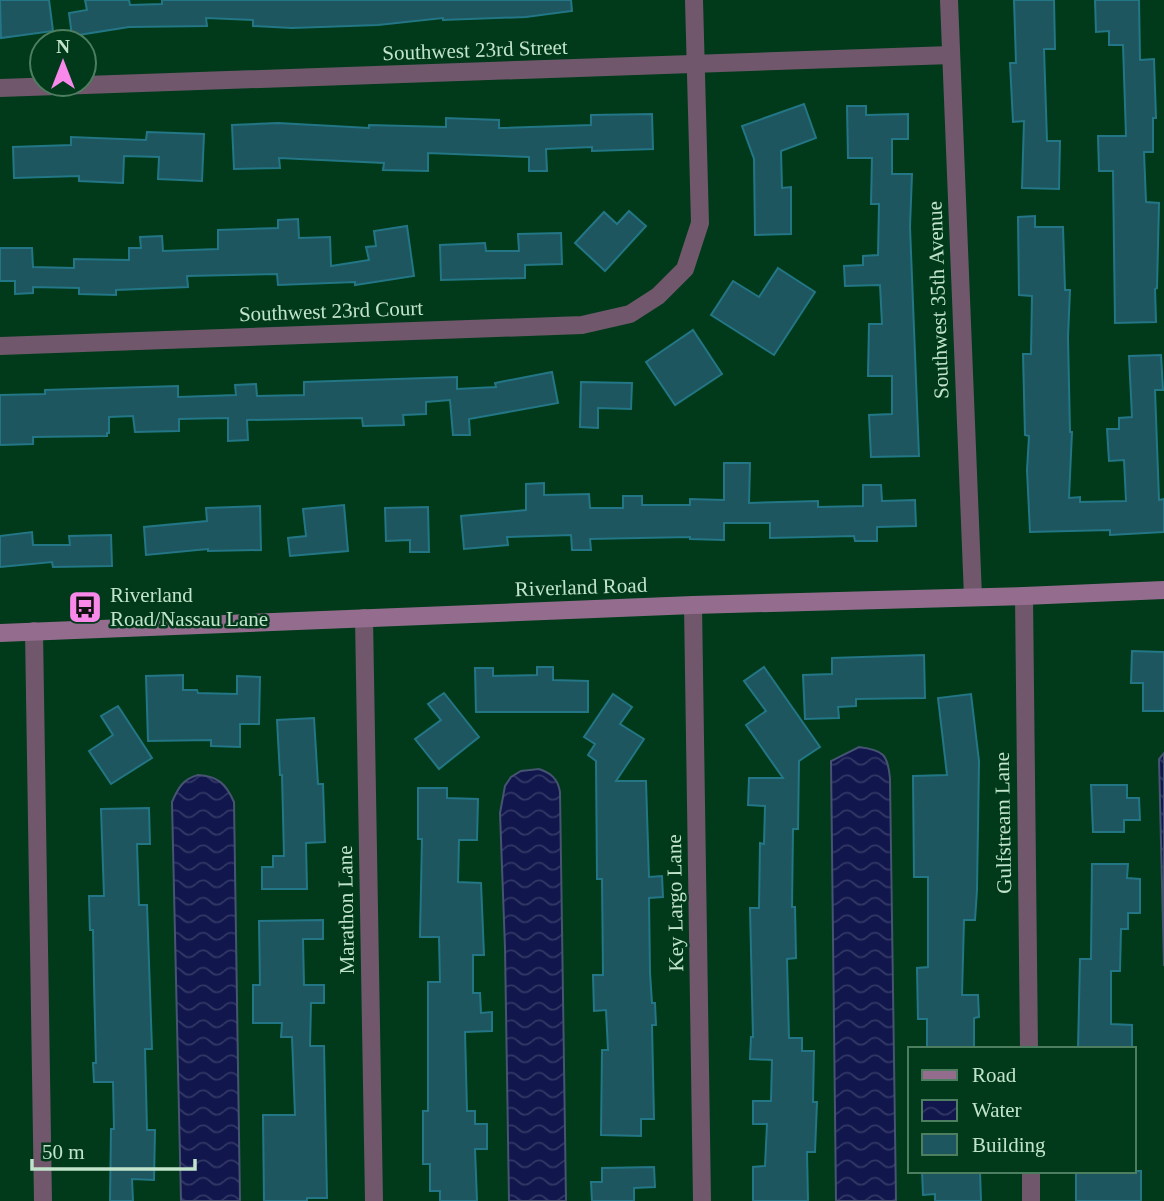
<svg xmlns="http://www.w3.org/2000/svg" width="1164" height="1201" viewBox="0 0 1164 1201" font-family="Georgia,serif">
  <defs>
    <pattern id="water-waves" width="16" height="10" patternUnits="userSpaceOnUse" patternTransform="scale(1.75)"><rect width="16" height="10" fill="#11164d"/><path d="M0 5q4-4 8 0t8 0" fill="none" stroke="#323865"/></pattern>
  </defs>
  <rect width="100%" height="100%" fill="#003a1a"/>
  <g fill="url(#water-waves)" stroke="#465472" stroke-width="2">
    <path d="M859,747C883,750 888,754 890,779L896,1201H836L831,761Z"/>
    <path d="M1164,753V966L1159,759Z"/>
    <path d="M539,769C551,773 558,779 560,792L566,1201H509L505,948L500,813L505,786L511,777L521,771Z"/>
    <path d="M198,775C218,776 226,784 234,802L240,1201H181L172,802C178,788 183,779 198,775Z"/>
  </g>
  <g fill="#1e5660" stroke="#237685" stroke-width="2">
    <path d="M0,0H49L53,31L1,38Z"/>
    <path d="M85,0H129L130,5L162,4V0H571L572,11L526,17L443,20V18L378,25L292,28L253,26V20L206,18L207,26L129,27L72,36L69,13L87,10Z"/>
    <path d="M1014,0H1054L1055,49H1044L1047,141H1060L1059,189L1022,188L1024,121L1013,122L1010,63H1016Z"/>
    <path d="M1095,0H1139L1140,60L1154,59L1156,118H1153V152H1144L1146,202L1159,203L1157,288L1155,289L1156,322L1115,323L1113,171H1099L1098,136H1126L1123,45H1109V31L1096,32Z"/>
    <path d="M804,104L816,138L781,151L782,188L791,187V234L755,235L754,159L742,126Z"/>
    <path d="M847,106H866V115L908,114V139H892V174H912L910,227L919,456L871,457L869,415L892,414V376H868L869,324H882L880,285L845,286L844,266L863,265V256L878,255L879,204H871L872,158H848Z"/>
    <path d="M652,114L653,149L592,151V147L546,149L547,171H529V157L428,153V171L383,170L384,163L279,158L280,168L234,169L232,125L278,123L369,128V125L446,127V118L499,120V128L591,125V115Z"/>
    <path d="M147,132L204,134L202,181L158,179L159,157L124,156L123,183L79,181V176L14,178L13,147L71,145V137L146,140Z"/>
    <path d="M629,211L646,226L605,271L575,243L604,212L617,224Z"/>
    <path d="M1035,216V227H1063L1065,290H1070L1068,337L1070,432H1072L1069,498L1080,497V502L1126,501L1124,460L1109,461L1107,429H1119V418L1132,417L1129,356L1161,355L1163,390H1155L1159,500L1164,499V532L1110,535V530L1030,532L1027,470L1029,436L1025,435L1023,354H1031L1032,296L1019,295L1018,217Z"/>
    <path d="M298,219L299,238L330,237L331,266L369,260L366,247L376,246L374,231L407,226L414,276L355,285V282L278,285L277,274L187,276L188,287L116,290V295L79,294V288L33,287V293L15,294V281H0V248H32L33,267L74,268V259L129,260V248H141L140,237L162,236L163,251L218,249V230L278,228V220Z"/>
    <path d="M561,233L562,264L525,265V278L441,280L440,245L485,243L486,251H519L518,234Z"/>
    <path d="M778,268L815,292L774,355L711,315L733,281L759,297Z"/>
    <path d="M693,330L722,374L675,405L646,362Z"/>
    <path d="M552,372L558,403L469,419L470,435H453L450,400L426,402V414L403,415L404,425L363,426L362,418L247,420L248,440L228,441V418L179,419V431L135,432L133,416L109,417V433H107V436L33,437V444L0,445V395L45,394V390L178,386V397L236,395L235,385L256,384L257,396L304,395V382L457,377V389L496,387L495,383Z"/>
    <path d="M581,382L632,383L631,409L598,408V428L580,427Z"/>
    <path d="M724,463H750L749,503L818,501V507L863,506V485H881L882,501L915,500L916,526L877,527V541H855L854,536L770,538V523H724V540L690,539V537L590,539L591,550H572L571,535L507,537L508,545L464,549L461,516L526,510V484L544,483V495L589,494L590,508H623V496H642V505H690V499L724,500Z"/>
    <path d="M344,505L348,551L290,556L288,538L306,536L303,509Z"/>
    <path d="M260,506L261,550L208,551V549L146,555L144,527L207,521L206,508Z"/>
    <path d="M428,507L429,552H410V540L386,541L385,508Z"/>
    <path d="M32,532L33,545H70L69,536L111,535L112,566L53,567L52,562L0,567V536Z"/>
    <path d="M1132,651L1164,652V711H1143V683H1131Z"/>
    <path d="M924,655L925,698L856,699V706L838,707L839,718L805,719L803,675L832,674V658Z"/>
    <path d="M537,667H553V680L588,681V712H476L475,668H493V676L537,675Z"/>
    <path d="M764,667L820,747L799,761L798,829H793L792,907H795L796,958L787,959L789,1038H802V1051H814L813,1102H817L815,1152H807L808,1201H753V1167L765,1166L767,1124H753V1101H771L772,1060L750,1059L751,1037H753L750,908H759L760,843L764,844L765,806L748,805L749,778H783L746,725L766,711L744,681Z"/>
    <path d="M183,675V690H197L198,693L237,694V676L260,677L259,724H240V747L211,746V740L148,741L146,676Z"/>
    <path d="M444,693L479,737L439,769L415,739L441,720L428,704Z"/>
    <path d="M613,694L632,707L620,724L644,739L616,781H646L649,877L662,876L663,897L649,898L650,973L652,1003H655L656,1025H652L654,1119H641V1136L601,1135L602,1050H608L606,1010L594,1011L593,975H603L602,879H597L596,761L588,755L595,744L584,737Z"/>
    <path d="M971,694L979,761L977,890L975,920H964L962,995H978L979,1017L974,1018V1049H927V1019H918L917,968L928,967V877H914L913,776L947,775L938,698Z"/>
    <path d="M118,706L152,758L111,784L89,751L113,735L101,716Z"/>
    <path d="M314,718L318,784H323L325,842L306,843L307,889H262V867H273V856H284L282,775H280L277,720Z"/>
    <path d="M1091,785H1127V798H1139L1140,820H1124V832H1093Z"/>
    <path d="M418,788H447V798L478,799L477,840H459L458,882L481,883L484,955H473V993H480L481,1013L492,1012V1031L465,1032L467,1111H475V1124H487V1149H475L477,1201H440V1191H430V1164H423V1111H428V982H440L439,937H420L422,839H418Z"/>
    <path d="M149,808L150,844H137L139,905H147L152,1049H145L147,1130H155L154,1180L132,1179L133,1201H110L111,1129H114L113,1082H94L93,1063H96L94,982L93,930H90L89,896H104L101,809Z"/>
    <path d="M1092,864H1128L1127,878L1140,879V913H1128V929H1121L1120,971H1111V1024L1132,1025V1049H1078L1080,959H1091Z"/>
    <path d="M323,920V939H303L304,985H324V1003H311L310,1046H324L327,1198H307V1201H264L263,1115H295L292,1037H281L282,1023H253V985H260L259,921Z"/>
    <path d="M654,1167L655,1187L634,1188V1201H592L591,1182H602V1168Z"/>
    <path d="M922,1171H980L981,1201H935V1194L923,1195Z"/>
    <path d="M1080,1171H1141V1201H1076V1173Z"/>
  </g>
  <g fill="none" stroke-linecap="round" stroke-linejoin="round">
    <g stroke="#70576c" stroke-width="18">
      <path d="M949,0L973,597"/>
      <path d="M0,88L951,55"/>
      <path d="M0,346L582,325L630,314L658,296L685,269L700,223L694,0"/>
      <path d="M1024,596L1029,1049"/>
      <path d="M693,605L702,1201"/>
      <path d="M364,618L374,1201"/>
      <path d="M34,631L43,1201"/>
      <path d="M1031,1171V1201"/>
    </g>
    <path stroke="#946d8e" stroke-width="18" d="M0,633L693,605L1024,596L1164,590"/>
  </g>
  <defs>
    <g id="bus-square" transform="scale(1.75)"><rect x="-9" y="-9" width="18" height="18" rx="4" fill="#f888ea" stroke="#003a1a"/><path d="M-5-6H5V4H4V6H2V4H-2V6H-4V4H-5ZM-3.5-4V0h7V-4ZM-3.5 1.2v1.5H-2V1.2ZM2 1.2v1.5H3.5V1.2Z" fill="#111"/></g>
  </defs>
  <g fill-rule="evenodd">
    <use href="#bus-square" x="85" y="607"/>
  </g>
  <g text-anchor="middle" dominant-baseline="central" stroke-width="5" stroke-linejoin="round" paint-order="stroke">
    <g font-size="21" fill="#c2e4ca" stroke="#003a1a">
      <text transform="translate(475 50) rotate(-2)">Southwest 23rd Street</text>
      <text transform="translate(938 300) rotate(-92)">Southwest 35th Avenue</text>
      <text transform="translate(331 311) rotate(-2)">Southwest 23rd Court</text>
      <text transform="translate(581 587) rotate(-2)">Riverland Road</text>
      <text transform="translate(1003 823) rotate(-91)">Gulfstream Lane</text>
      <text transform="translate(675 903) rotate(-91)">Key Largo Lane</text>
      <text transform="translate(346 910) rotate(-91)">Marathon Lane</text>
    </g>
    <g font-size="21" fill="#c2e4ca" stroke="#003a1a" text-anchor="start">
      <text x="110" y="595">Riverland<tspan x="110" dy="24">Road/Nassau Lane</tspan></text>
    </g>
  </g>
  <rect x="908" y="1047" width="228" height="126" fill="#003a1a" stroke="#4e7e60" stroke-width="2"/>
  <rect x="922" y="1070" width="35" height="10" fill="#946d8e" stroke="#4e7e60" stroke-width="2"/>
  <text x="972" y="1082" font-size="21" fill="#c2e4ca">Road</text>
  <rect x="922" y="1100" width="35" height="21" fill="url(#water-waves)" stroke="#4e7e60" stroke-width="2"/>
  <text x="972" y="1117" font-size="21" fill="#c2e4ca">Water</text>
  <rect x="922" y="1134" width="35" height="21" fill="#1e5660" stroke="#4e7e60" stroke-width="2"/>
  <text x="972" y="1152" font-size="21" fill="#c2e4ca">Building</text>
  <g transform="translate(63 63)"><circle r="33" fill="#003a1a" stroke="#4e7e60" stroke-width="2"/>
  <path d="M0-5L12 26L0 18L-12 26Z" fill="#f888ea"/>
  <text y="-10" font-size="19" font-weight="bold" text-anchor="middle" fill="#c2e4ca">N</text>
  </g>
  <path d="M32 1159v10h163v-10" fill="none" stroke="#c2e4ca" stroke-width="3.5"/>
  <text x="42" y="1159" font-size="21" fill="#c2e4ca" stroke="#003a1a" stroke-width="5" paint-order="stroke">50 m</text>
</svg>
